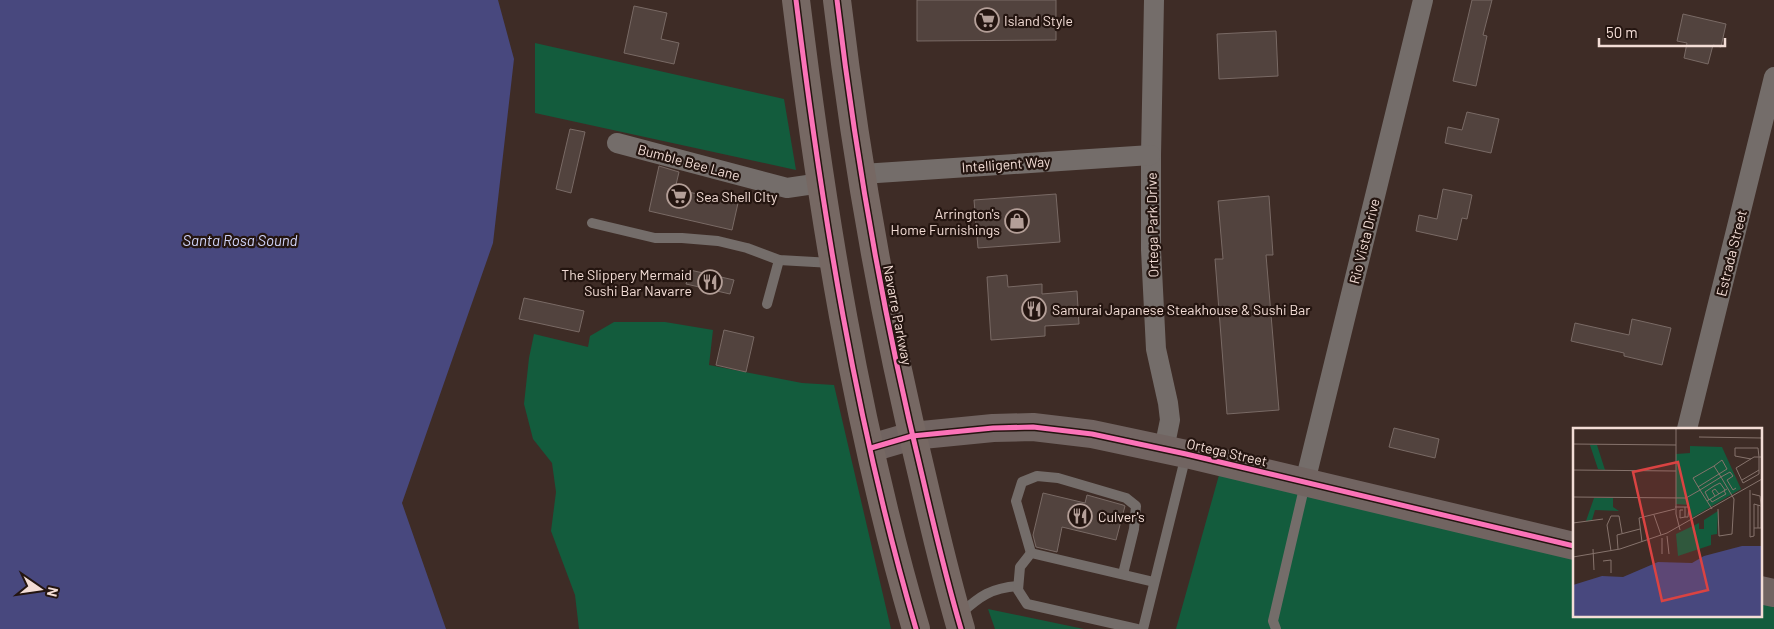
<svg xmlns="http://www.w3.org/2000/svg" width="1774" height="629" viewBox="0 0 1774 629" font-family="Barlow,sans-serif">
  <rect width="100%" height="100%" fill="#3e2c26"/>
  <g fill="#135c3d">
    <path d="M535,43L784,99L796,170L535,113Z"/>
    <path d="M614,322H665L713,330L709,365L802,383L834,385L891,629H579L575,595L551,531L556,492L552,463L533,439L524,404L529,358L534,334L588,347L590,336Z"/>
    <path d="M1219,475L1574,554V615H1760V598L1774,602V629H1176Z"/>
    <path d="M988,609L1084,629H995Z"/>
  </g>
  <path fill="#48487e" d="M0,0H498L514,59L493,243L402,503L446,629H0Z"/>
  <g fill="#52433e" stroke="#796a65">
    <path d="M917,0H1056V40L917,41Z"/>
    <path d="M1472,0H1492L1483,35L1487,36L1476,86L1453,81Z"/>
    <path d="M634,6L667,13L661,39L679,43L674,64L624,53Z"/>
    <path d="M1683,14L1726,24L1721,47L1713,45L1708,64L1684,58L1687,43L1677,41Z"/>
    <path d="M1276,31L1278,76L1219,79L1217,34Z"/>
    <path d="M1467,112L1499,119L1491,153L1445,143L1448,127L1462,130Z"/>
    <path d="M570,129L585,132L571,193L556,189Z"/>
    <path d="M659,166L679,172L675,189L738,203L732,230L649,211Z"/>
    <path d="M1443,189L1472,195L1467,219L1462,218L1457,240L1416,231L1419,215L1437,219Z"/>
    <path d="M1056,194L1060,242L978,248L974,200Z"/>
    <path d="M1269,196L1273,255H1266L1279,410L1227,414L1215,259H1223L1218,201Z"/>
    <path d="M690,270L734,280L730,294L686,284Z"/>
    <path d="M1007,275L1008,287L1042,284V294L1077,291L1079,324L1045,326V336L991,340L987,277Z"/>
    <path d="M524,298L584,311L579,332L519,319Z"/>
    <path d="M1632,319L1671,328L1662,365L1624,356V353L1571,341L1575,323L1629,335Z"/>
    <path d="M724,330L754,337L746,372L716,365Z"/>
    <path d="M1394,428L1439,439L1435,458L1389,447Z"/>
    <path d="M1043,493L1085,503L1087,495L1123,505L1125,506L1116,540L1062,527L1057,552L1036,547L1033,535Z"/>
  </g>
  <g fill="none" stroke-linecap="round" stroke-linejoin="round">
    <g stroke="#746d6a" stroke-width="10">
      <path d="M592,223L655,238H682L718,241L747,248L779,260L832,263"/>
      <path d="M767,304L779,260"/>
      <path d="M1031,553L1016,501L1022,482L1037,476L1058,478L1126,498L1136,506L1134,529L1123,574"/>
      <path d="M960,614C980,596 991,588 1018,586"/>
      <path d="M1137,629L1027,604L1018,590L1020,567L1031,553L1154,582"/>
      <path d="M1143,629L1186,455"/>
      <path d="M1276,629L1273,621L1305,484"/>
    </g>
    <g stroke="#746d6a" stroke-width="20">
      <path d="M1154,0L1151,155V250L1156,349L1168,403L1170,420L1164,449"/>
      <path d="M617,143L787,188L821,183"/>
      <path d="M862,174L1151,155"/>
      <path d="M1687,429L1774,77"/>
      <path d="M1305,482L1423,0"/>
    </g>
    <g stroke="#716461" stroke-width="28">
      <path d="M871,448L912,436L993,428L1033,427L1092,434L1186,454L1574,546"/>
      <path d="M1760,590L1774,593"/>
    </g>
    <g stroke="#766863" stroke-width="28">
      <path d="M796,0C822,212 856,424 916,629"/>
      <path d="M837,0C856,160 884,319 922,475C934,527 946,578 961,629"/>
    </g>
    <g stroke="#241510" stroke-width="8">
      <g id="cycleway">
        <path d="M796,0C822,212 856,424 916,629"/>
        <path d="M837,0C856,160 884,319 922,475C934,527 946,578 961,629"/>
        <path d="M871,448L912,436L993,428L1033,427L1092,434L1186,454L1574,546"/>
      </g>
    </g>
    <use href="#cycleway" stroke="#fb73b8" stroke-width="5"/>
  </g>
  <defs>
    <g id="supermarket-ring" transform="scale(1.25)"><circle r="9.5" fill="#241510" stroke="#b49f98" stroke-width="1.5"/><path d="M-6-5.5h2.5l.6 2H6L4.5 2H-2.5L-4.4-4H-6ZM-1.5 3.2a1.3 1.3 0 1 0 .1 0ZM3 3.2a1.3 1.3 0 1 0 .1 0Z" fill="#b49f98"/></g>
    <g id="shop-ring" transform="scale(1.25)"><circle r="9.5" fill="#241510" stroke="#b49f98" stroke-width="1.5"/><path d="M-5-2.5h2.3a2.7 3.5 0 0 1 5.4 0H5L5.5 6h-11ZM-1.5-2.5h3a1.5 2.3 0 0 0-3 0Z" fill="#b49f98"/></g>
    <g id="restaurant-ring" transform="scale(1.25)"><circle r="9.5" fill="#241510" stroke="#b49f98" stroke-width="1.5"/><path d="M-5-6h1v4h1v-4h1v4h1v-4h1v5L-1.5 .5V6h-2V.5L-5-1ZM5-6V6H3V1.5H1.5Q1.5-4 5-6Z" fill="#b49f98"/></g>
  </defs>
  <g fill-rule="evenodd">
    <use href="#supermarket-ring" x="987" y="20"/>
    <use href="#supermarket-ring" x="679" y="196"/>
    <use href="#shop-ring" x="1017" y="221"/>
    <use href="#restaurant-ring" x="710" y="282"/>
    <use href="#restaurant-ring" x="1034" y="309"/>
    <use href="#restaurant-ring" x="1080" y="516"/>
  </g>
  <g text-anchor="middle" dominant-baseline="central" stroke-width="4.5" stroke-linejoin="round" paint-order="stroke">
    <g font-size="14" fill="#f3ddd6" stroke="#241510" text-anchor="start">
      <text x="1004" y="20">Island Style</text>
      <text x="696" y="196">Sea Shell CIty</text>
      <text x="1000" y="213" text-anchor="end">Arrington's<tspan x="1000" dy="16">Home Furnishings</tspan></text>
      <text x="692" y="274" text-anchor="end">The Slippery Mermaid<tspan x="692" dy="16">Sushi Bar Navarre</tspan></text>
      <text x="1052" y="309">Samurai Japanese Steakhouse &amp; Sushi Bar</text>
      <text x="1098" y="516">Culver's</text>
    </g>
    <g font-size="14" fill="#f3ddd6" stroke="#241510">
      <text transform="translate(689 162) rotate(15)">Bumble Bee Lane</text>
      <text transform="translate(1006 164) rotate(-4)">Intelligent Way</text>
      <text transform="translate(1152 225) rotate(-91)">Ortega Park Drive</text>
      <text transform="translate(1364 241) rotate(-76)">Rio Vista Drive</text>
      <text transform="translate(1731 253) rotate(-76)">Estrada Street</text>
      <text transform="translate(898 315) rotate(79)">Navarre Parkway</text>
      <text transform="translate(1227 452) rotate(13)">Ortega Street</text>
    </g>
    <g font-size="15" font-style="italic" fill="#d1d5fa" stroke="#241510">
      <text x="240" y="240">Santa Rosa Sound</text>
    </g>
  </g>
  <g transform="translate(1573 428)">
    <rect width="189" height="189" fill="#3e2c26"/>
    <path d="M17,17H24L32,42L25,41ZM117,18L149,19L168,61L117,91V77L103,76V26L117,25ZM21,70H40V79L46,83L22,82L19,92L13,93ZM145,83L144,106L138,107V117L105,128L103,106L126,95V101H131V92Z" fill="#135c3d"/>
    <path d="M169,118H189V188H0V157L29,148L50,149L85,134L119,135L131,128Z" fill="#48487e"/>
    <path fill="none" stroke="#86736c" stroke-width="1" d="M103,0V86L107,102M126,9L189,10M0,16L103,17M186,29V46L170,55L163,40L181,29H189M178,31L162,28V20H185L186,29M0,42L103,43M169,52L186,42M125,59L154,41L149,32L141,38M177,62V109L181,108V76L188,78V100H181M179,66L187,68L188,77M142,68L139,63L142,61L146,66M0,69L113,70L127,62L148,49L141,38L120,50L127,62L139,81M137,71L139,74L153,66L151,63M136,72L132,64L141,58L147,55L152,62M134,73L154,61M102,79H116L115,89H112V79M145,81L146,108L159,106L161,71L148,49L157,44L160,48L154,52L160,62L163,60M110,82H107V90L112,89M81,87L88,107M0,95L30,91M185,100V77M94,108L96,126M89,110V126M69,114L66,90L102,81M20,121L21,142M45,121L44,107L67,101M38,123L34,97L38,88H46L49,105M0,129L47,121L94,105L189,51M30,133L38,132V145"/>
    <path fill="#da4342" fill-opacity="0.15" stroke="#da4342" stroke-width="2.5" d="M105,34L135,162L89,173L60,44Z"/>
    <rect width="189" height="189" fill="none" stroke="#f3ddd6" stroke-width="2.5"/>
  </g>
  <g transform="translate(40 589) rotate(103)" stroke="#241510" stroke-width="4" paint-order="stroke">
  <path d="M0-4L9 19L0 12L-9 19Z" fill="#f3ddd6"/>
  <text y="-8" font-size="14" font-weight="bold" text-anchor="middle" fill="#f3ddd6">N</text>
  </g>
  <path d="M1599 38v8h126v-8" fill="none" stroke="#f3ddd6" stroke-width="2.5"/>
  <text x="1606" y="38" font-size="15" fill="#f3ddd6" stroke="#241510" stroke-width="4" paint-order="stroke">50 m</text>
</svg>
